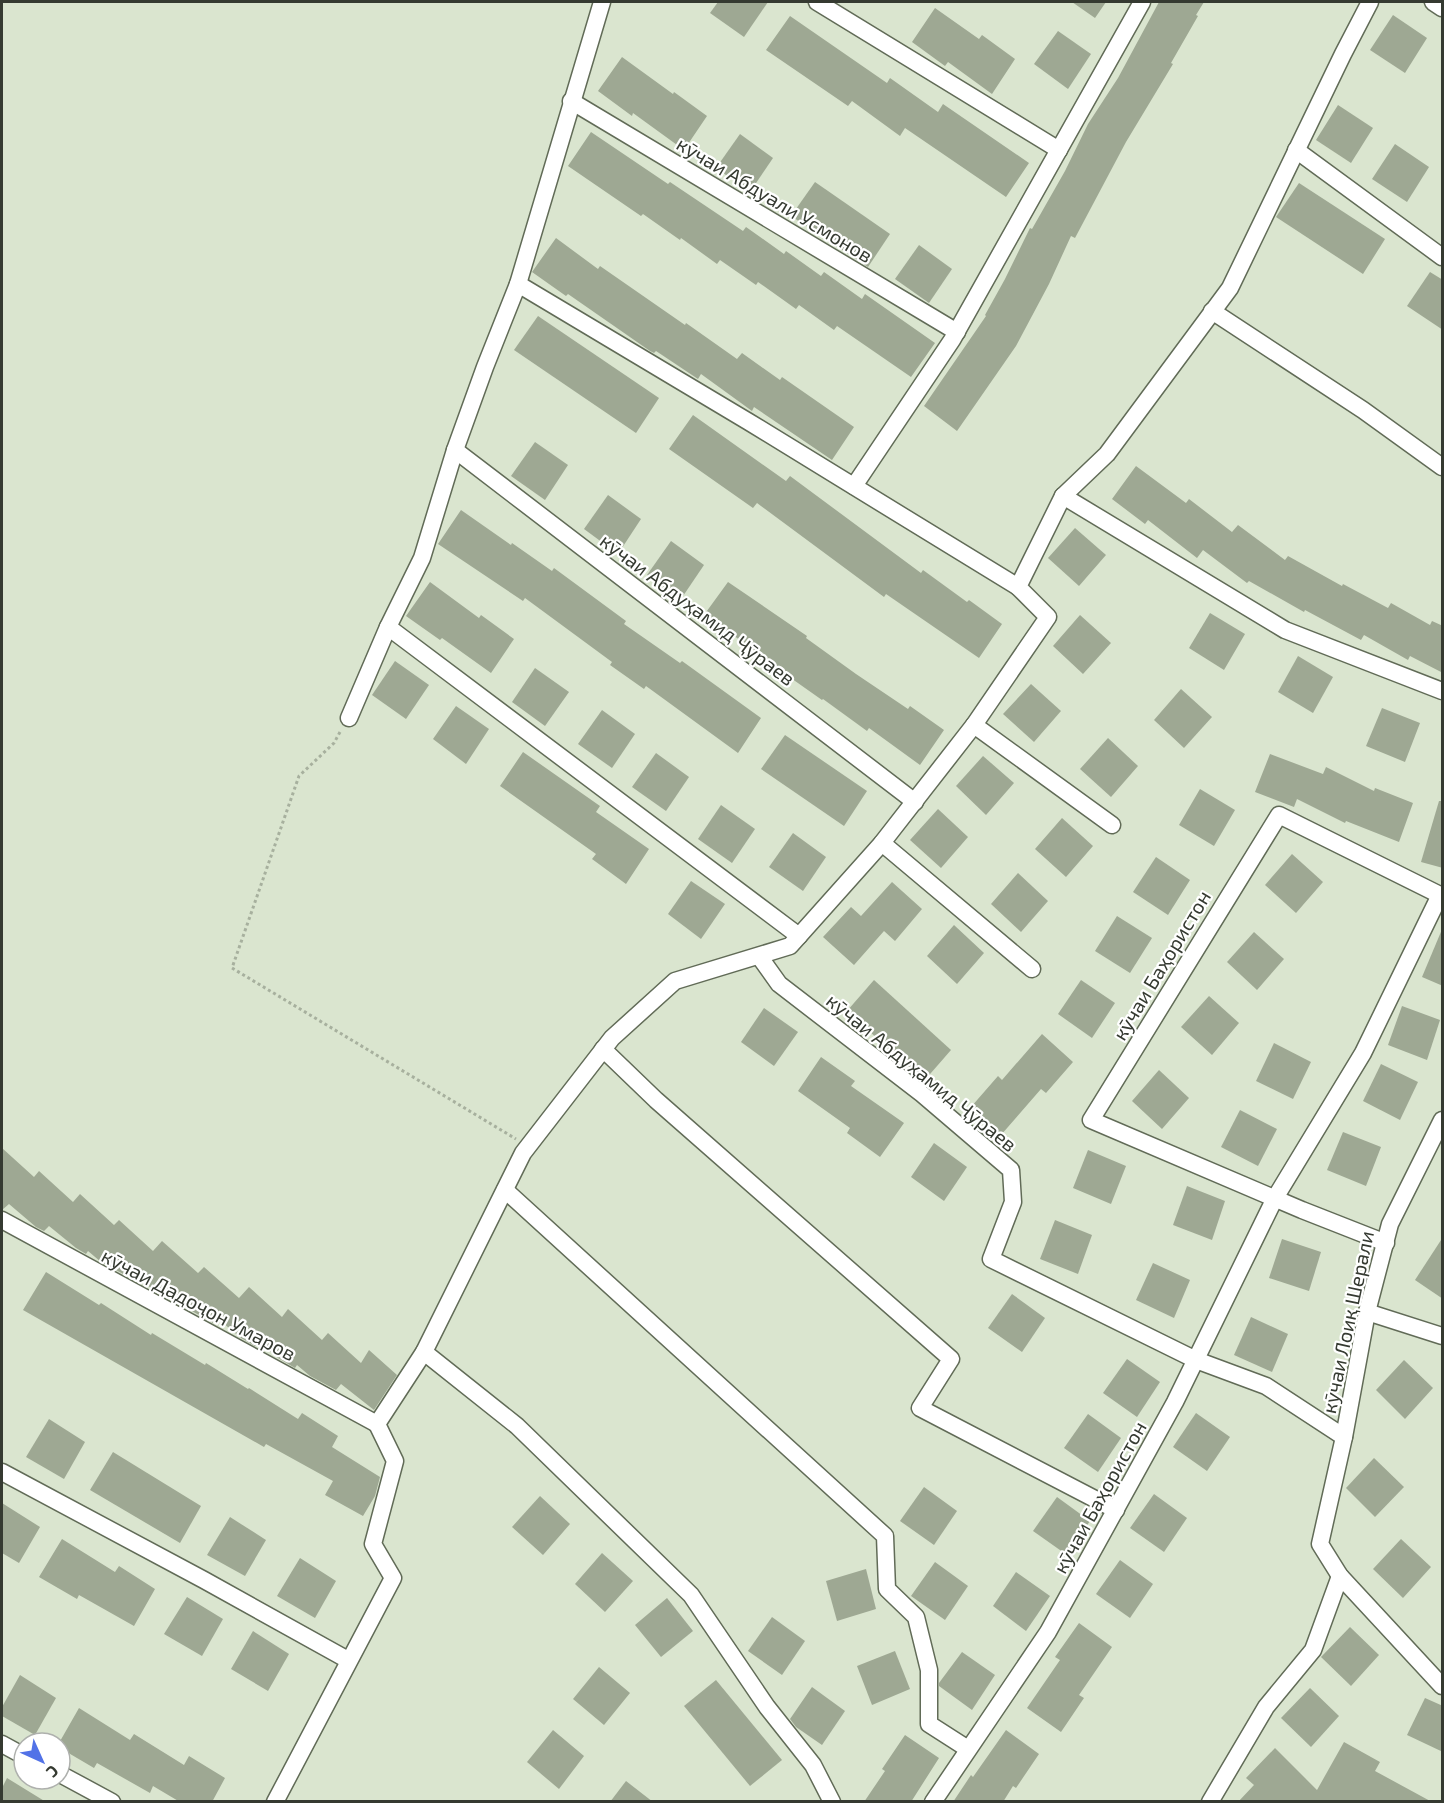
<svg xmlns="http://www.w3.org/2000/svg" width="1444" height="1803" viewBox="0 0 1444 1803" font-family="'Exo 2',sans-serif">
  <rect width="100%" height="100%" fill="#dae5cf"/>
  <g fill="#9ea893">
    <path d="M718,2H768L744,37L710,13Z"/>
    <path d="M1072,2H1106L1095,18Z"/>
    <path d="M1159,2H1204L1196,15L1198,16L1171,63L1173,64L1126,142L1075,238L1071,236L1049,284L1016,346L957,431L924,406L986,316L985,315L1005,279L1030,228L1032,229L1065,171L1088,124L1118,78Z"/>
    <path d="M935,8L979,39L982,35L1015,59L992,94L948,62L945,66L912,42Z"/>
    <path d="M1393,15L1427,38L1405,73L1370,50Z"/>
    <path d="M790,16L887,83L890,78L938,112L943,104L1029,163L1006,197L905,128L900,136L852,101L848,106L766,50Z"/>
    <path d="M1058,31L1091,54L1068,89L1034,64Z"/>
    <path d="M622,57L673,94L674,92L707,116L684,150L633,113L632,116L598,91Z"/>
    <path d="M1338,105L1373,128L1351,163L1316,140Z"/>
    <path d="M591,132L668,184L670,182L743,231L746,227L784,254L786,251L821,276L824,272L862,299L865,294L935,343L911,377L837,326L834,330L799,305L796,309L758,282L756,285L720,260L717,264L681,238L680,240L643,214L641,216L568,166Z"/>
    <path d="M740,134L773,158L750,192L716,168Z"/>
    <path d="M1395,144L1429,167L1407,202L1372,179Z"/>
    <path d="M815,182L890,234L868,267L791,216Z"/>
    <path d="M1299,183L1385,239L1363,274L1276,217Z"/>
    <path d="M556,238L598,269L600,266L685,325L686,323L737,359L742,353L780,380L782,377L854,427L832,460L754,407L752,411L701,374L698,379L656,351L654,353L650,351L568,294L566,296L532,272Z"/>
    <path d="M919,245L952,269L929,303L895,279Z"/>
    <path d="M1430,272L1443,280V330L1407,306Z"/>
    <path d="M538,316L659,398L636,433L514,350Z"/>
    <path d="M693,415L786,481L790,476L921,573L923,570L967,602L969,600L1002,624L979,658L886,594L884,597L757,503L753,508L669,449Z"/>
    <path d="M535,442L568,465L545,500L511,476Z"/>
    <path d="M1136,466L1186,503L1189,499L1232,532L1238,525L1285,560L1288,556L1342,586L1343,584L1388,608L1391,603L1430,625L1432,621L1443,626V673L1410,656L1408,660L1364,635L1361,640L1305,610L1304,612L1249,581L1247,583L1203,550L1197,558L1148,520L1145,524L1112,499Z"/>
    <path d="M608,495L641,519L618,554L584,529Z"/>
    <path d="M461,510L511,545L512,543L552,571L554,568L626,621L624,624L680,663L682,661L761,718L738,753L646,686L644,689L610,665L612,662L525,598L523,601L438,544Z"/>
    <path d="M1075,528L1106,555L1079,586L1048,558Z"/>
    <path d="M671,541L704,565L681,599L647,575Z"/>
    <path d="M430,582L479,618L481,615L514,639L491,673L442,638L440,640L406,616Z"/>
    <path d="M728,582L807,636L806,638L856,674L908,709L910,706L944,730L920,765L869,728L867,731L823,699L822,700L788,676L789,674L704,615Z"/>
    <path d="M1210,613L1245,634L1224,670L1189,648Z"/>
    <path d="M1080,615L1111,643L1083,674L1053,646Z"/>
    <path d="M1298,656L1333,677L1313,713L1278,692Z"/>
    <path d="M395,661L429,685L406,719L372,695Z"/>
    <path d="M535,668L569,692L545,726L512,702Z"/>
    <path d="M1031,684L1061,711L1034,742L1003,714Z"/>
    <path d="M1181,689L1212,717L1184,748L1154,720Z"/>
    <path d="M456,706L489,729L466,764L433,739Z"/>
    <path d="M1382,708L1420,723L1405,762L1366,746Z"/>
    <path d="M602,710L635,734L612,768L578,744Z"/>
    <path d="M785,735L867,791L844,826L761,769Z"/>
    <path d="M1108,738L1138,766L1111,797L1080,769Z"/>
    <path d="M523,752L600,806L596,812L649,849L626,884L592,859L596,854L500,786Z"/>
    <path d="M656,753L689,777L666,811L632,787Z"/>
    <path d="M1270,754L1323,774L1326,767L1374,791L1375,788L1413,803L1399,842L1346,821L1345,823L1297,799L1294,807L1255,792Z"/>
    <path d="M983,756L1014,783L986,815L956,786Z"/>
    <path d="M1200,789L1235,810L1214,846L1179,825Z"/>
    <path d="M1439,801H1443V868L1421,862Z"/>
    <path d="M721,805L755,829L732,863L698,839Z"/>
    <path d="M938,809L968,837L941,868L910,840Z"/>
    <path d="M1062,818L1093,846L1066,877L1035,849Z"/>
    <path d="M793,833L826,857L803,891L769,867Z"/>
    <path d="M1292,854L1323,882L1296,913L1265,885Z"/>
    <path d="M1156,857L1190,880L1168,915L1133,892Z"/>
    <path d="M1018,873L1048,901L1021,932L991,904Z"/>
    <path d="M691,881L725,904L701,939L668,914Z"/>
    <path d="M892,882L922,909L895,941L884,931L854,965L823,937L851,907L861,916Z"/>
    <path d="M1117,916L1152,938L1130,973L1095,951Z"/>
    <path d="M954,925L984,953L957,984L927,956Z"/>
    <path d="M1443,927V986L1422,977Z"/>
    <path d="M1254,932L1284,959L1257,990L1227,962Z"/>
    <path d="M874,980L951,1050L924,1081L847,1011Z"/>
    <path d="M1081,980L1115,1003L1092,1038L1058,1014Z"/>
    <path d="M1209,996L1239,1023L1212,1055L1181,1027Z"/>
    <path d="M1402,1006L1440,1020L1427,1060L1388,1045Z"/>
    <path d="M764,1008L798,1032L774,1066L741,1042Z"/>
    <path d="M1042,1034L1073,1062L1046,1093L1041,1089L1001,1135L971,1107L998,1076L1002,1080Z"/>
    <path d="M1274,1043L1311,1062L1293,1099L1256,1081Z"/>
    <path d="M821,1057L855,1081L851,1086L904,1123L880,1157L847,1133L850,1128L798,1091Z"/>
    <path d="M1381,1064L1418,1082L1400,1120L1363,1101Z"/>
    <path d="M1159,1070L1189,1098L1162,1129L1132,1101Z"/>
    <path d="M1240,1110L1277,1129L1258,1166L1221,1147Z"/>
    <path d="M1343,1132L1381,1147L1366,1186L1327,1170Z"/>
    <path d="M934,1143L967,1167L944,1201L911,1177Z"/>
    <path d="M2,1148L34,1177L39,1171L73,1202L80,1194L114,1225L119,1220L153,1251L162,1241L198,1273L204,1267L239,1298L249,1287L282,1317L288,1309L322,1340L328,1333L361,1363L369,1350L397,1375L374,1410L341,1384L336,1390L310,1376L297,1365L295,1368L278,1358L259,1342L255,1346L241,1338L217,1318L213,1323L183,1306L171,1297L169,1299L152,1289L131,1272L127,1276L101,1262L88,1251L86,1254L76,1248L49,1226L44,1231L36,1227L9,1204L2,1210Z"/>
    <path d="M1088,1150L1126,1166L1111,1204L1073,1188Z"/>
    <path d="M1187,1186L1225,1201L1212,1240L1173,1225Z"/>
    <path d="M1055,1220L1092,1235L1078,1274L1040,1259Z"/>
    <path d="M1443,1237V1299L1415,1280Z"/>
    <path d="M1282,1239L1321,1252L1309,1291L1269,1278Z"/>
    <path d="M1153,1263L1190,1280L1174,1318L1136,1300Z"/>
    <path d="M46,1272L99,1305L101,1303L151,1335L152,1333L205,1365L206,1363L248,1389L249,1388L298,1419L302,1413L338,1436L332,1447L380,1477L375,1496L363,1516L325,1495L333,1481L266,1444L264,1447L23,1310Z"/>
    <path d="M1012,1294L1045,1318L1022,1352L988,1328Z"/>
    <path d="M1251,1317L1288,1334L1272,1372L1234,1355Z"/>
    <path d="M1127,1359L1160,1382L1137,1417L1103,1393Z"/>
    <path d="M1404,1360L1433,1388L1405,1419L1376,1390Z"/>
    <path d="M1196,1413L1230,1437L1207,1471L1173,1447Z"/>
    <path d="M1088,1414L1121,1438L1098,1472L1064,1448Z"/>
    <path d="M49,1419L85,1442L64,1479L26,1457Z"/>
    <path d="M113,1452L201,1506L180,1543L90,1490Z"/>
    <path d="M1374,1458L1404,1487L1375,1517L1346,1488Z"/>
    <path d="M924,1487L957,1511L934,1545L900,1521Z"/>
    <path d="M1154,1494L1187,1518L1164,1552L1130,1528Z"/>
    <path d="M540,1496L570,1524L543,1555L512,1527Z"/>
    <path d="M1057,1497L1090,1521L1067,1555L1033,1531Z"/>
    <path d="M2,1503L40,1527L19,1563L2,1553Z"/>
    <path d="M230,1517L266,1540L245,1576L207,1555Z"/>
    <path d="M62,1539L115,1572L119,1566L155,1589L134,1626L79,1595L77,1599L39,1577Z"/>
    <path d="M1401,1539L1431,1567L1403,1598L1373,1569Z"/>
    <path d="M602,1553L633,1581L605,1612L575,1584Z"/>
    <path d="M300,1558L336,1581L315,1618L277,1596Z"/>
    <path d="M1120,1560L1153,1584L1130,1618L1096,1594Z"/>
    <path d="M935,1562L968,1586L945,1620L911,1596Z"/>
    <path d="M866,1569L876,1609L837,1621L826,1581Z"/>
    <path d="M1016,1572L1050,1596L1026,1631L993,1606Z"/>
    <path d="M187,1597L223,1619L202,1656L164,1634Z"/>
    <path d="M667,1598L693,1631L661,1657L635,1625Z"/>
    <path d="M772,1617L805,1641L782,1675L748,1651Z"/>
    <path d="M1079,1623L1112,1647L1079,1695L1084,1698L1061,1732L1027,1708L1060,1660L1055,1657Z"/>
    <path d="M1350,1627L1379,1655L1351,1686L1321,1657Z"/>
    <path d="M253,1631L289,1654L268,1691L231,1669Z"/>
    <path d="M895,1651L910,1689L872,1705L857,1666Z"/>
    <path d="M962,1652L995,1675L972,1710L939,1686V1683Z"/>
    <path d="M599,1667L630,1693L604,1725L573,1699Z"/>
    <path d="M20,1675L56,1698L35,1735L2,1716V1707Z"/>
    <path d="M716,1680L782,1760L750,1786L684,1706Z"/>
    <path d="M812,1687L845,1711L822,1745L796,1727L790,1719Z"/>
    <path d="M1310,1688L1339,1716L1311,1747L1281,1718Z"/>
    <path d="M1425,1698L1443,1706V1752L1407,1735Z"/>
    <path d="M79,1708L130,1740L134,1734L184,1765L189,1756L225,1778L212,1802H180L153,1786L150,1793L97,1763L94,1768L60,1748L59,1743Z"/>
    <path d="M553,1730L584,1756L559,1789L527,1762Z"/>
    <path d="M1006,1730L1039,1754L1016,1788L1013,1786L1003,1802H953L971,1775L973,1777Z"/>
    <path d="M905,1735L939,1758L911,1802H864L885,1771L882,1769Z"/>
    <path d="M1344,1742L1380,1762L1375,1771L1432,1802H1238L1254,1785L1246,1778L1275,1748L1317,1790Z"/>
    <path d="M7,1778L46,1802H2V1788Z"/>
    <path d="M626,1781L653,1802H610Z"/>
  </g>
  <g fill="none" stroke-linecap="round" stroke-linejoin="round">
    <g stroke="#616b57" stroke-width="19">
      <g id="minor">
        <path d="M817,2L1059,150"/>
        <path d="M1433,2L1442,8"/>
        <path d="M571,101L957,332"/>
        <path d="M1296,150L1442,257"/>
        <path d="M518,284L749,422L1018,587"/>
        <path d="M1212,311L1363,410L1442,467"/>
        <path d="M455,450L915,802"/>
        <path d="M854,486L952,340L1142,2"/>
        <path d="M1063,496L1285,630L1442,691"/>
        <path d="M388,627L799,936"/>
        <path d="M349,718L388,627L422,558L455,450L485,367L518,284L602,2"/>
        <path d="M974,725L1112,825"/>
        <path d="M882,843L1032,969"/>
        <path d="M759,956L779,984L922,1094L1011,1170L1013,1202L991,1259L1196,1360L1266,1386L1344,1437"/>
        <path d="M603,1049L656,1100L951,1359L920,1408L1116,1510"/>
        <path d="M1442,1120L1390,1224L1367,1312L1344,1437L1320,1544L1340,1576L1442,1686"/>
        <path d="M505,1190L885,1536L887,1589L916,1617L929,1670V1724L968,1749"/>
        <path d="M2,1220L377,1424"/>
        <path d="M1386,1243L1302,1210L1091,1120L1279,815L1442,896"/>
        <path d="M1367,1312L1442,1336"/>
        <path d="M424,1352L517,1426L691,1595L767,1707L813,1765L832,1802"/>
        <path d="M377,1424L424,1352L523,1153L612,1038L675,981L790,946L882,843L974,725L1048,617L1018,587L1063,496L1107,454L1230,288L1343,54L1370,2"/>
        <path d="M2,1472L204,1580L348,1660"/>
        <path d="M2,1744L24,1756"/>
        <path d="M60,1774L112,1802"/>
        <path d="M275,1802L393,1578L373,1544L395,1461L377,1424"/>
        <path d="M933,1802L1048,1632L1175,1402L1275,1198L1363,1053L1440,895"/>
        <path d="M1210,1802L1266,1707L1313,1650L1340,1576"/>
      </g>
    </g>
    <path stroke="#a7b09e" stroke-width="3" stroke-dasharray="3 3" stroke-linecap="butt" d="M340,732L334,743L299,776L232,968L516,1139"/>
    <use href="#minor" stroke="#fff" stroke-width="16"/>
  </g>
  <g text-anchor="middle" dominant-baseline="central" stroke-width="4.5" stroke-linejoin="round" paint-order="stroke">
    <g font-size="20" fill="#353a31" stroke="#fff">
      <text transform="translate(775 199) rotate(31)">кӯчаи Абдуали Усмонов</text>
      <text transform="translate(698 609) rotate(37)">кӯчаи Абдуҳамид Ҷӯраев</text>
      <text transform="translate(1161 965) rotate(-59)">кӯчаи Баҳористон</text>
      <text transform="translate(922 1072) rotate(39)">кӯчаи Абдуҳамид Ҷӯраев</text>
      <text transform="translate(199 1304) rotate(28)">кӯчаи Дадоҷон Умаров</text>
      <text transform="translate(1347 1322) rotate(-78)">кӯчаи Лоиқ Шерали</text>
      <text transform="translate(1099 1497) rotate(-61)">кӯчаи Баҳористон</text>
    </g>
  </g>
  <rect width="1444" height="1803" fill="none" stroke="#353a31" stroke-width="6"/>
  <g transform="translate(42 1761) rotate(135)"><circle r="28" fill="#ffffff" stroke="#aeb0ad" stroke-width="1.5"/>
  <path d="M0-4.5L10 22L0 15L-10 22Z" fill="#5272e7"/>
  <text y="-9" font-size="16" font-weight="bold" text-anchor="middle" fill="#353a31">С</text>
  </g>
</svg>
